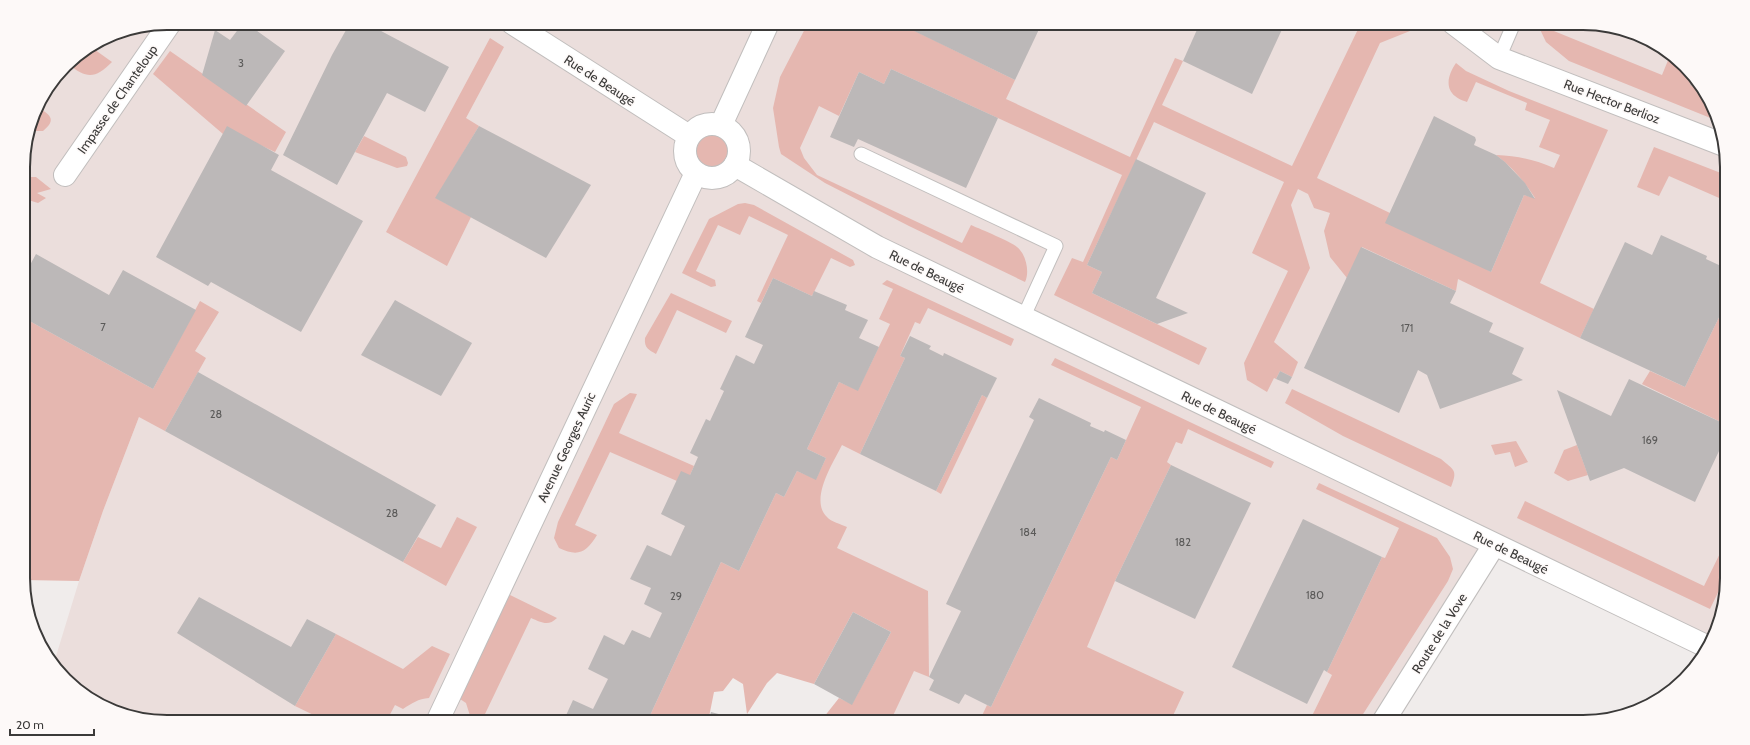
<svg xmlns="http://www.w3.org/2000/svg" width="1750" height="745" viewBox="0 0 1750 745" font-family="Cabin,sans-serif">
  <rect width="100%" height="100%" fill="#f0eceb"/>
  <path fill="#ebdedc" d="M167,23H1583L1638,34L1697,79L1726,148L1727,578L1716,633L1708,647L1494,545L1383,722H863L909,638L774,566L677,722H167L112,711L53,666L79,581L103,511L139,417L24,353L23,157L38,104L72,59L112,34Z"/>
  <g fill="#e5b7b0">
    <path d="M808,23H914L911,29L1015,80L1006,99L1130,157L1175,58L1183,61L1162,105L1292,166L1361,23H1407L1410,31L1380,43L1317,178L1390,213L1491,272L1524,195L1535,198C1524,181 1512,167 1496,155C1518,156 1533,159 1554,168L1560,155L1539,147L1550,120L1525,110L1527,103L1476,82L1467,102C1464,101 1458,99 1455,96C1444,87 1449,73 1456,63L1466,71L1509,91L1608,130L1540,283L1594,309L1580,338L1458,279L1456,291L1362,247L1347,278L1330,257L1324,231L1330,213L1314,208L1308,194L1298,189L1291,205L1310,268L1274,342L1298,362L1292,377L1280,371L1276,379L1274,378L1267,392L1247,380L1244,363L1288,271L1252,253L1284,182L1154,122L1087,265L1102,272L1092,293L1207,348L1199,365L1054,295L1072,258L1083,262L1122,175L891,69L884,84L859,72L839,116L819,106L800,148L804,158L817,175L962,243L971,225C982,230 1010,241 1017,247C1026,254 1030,272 1025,282L909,226L825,183L781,154L779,147L773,108L780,77Z"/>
    <path d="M1537,23H1551L1549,29L1662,75L1669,58L1697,79L1713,119L1569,61L1546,42Z"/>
    <path d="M490,38L504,47L466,118L479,126L436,198L471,217L447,266L386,232Z"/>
    <path d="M91,47L112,62C95,79 87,79 68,64L72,59Z"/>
    <path d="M170,51L286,132L275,152L258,144L223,134L153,74Z"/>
    <path d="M37,107C49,114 58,119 43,131H30Z"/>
    <circle cx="712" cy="151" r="17"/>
    <path d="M364,136L406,157L408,163L407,166L397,168L355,152Z"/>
    <path d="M1654,147L1726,175V201L1669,176L1659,196L1637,187Z"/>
    <path d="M23,177H36L51,189L37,193L46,198L38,203L25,199L23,202Z"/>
    <path d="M745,203L754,205L853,260L855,265L850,267L831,258L812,296L773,278L761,303L757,301L788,235L749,216L740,235L718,225L696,271L715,280L716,286L711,287L682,273L709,219L738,204Z"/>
    <path d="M887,280L1014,339L1011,346L928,308L920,324L915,322L900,356L905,358L860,454L842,445C833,463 809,500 827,517C831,522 841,524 847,527L837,548L928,591L929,677L914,671L890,722H820L839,698L852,704L891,632L853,612L814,684L777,673L767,683L747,714L743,684L733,678L723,691L714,692L708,722H647L721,562L739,571L776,493L784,497L797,471L816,479L826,458L807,449L839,382L858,390L890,324L879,319L893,289L882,284Z"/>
    <path d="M671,293L732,321L726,333L677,310L656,354C649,350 644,348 645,338Z"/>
    <path d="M200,301L219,312L195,351L206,358L165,431L139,417L103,511L79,581L24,580V318L153,389Z"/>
    <path d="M1726,303V373L1722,382L1726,384L1727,425L1642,384L1650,371L1685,387Z"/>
    <path d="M1055,358L1274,462L1271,468L1188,429L1182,444L1176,442L1167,462L1171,465L1115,581L1087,647L1184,692L1170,722H979L987,705L991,707L1111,457L1117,460L1141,407L1051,365Z"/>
    <path d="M1292,389L1441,459C1454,470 1458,470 1451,487L1343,436L1285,403Z"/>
    <path d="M630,393L637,394L619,433L694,466L690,475L677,481L610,452L575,525L597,535C586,553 578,557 559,548L554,538L558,522L614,404Z"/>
    <path d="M982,395L987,398L941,494L936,491Z"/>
    <path d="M1516,441L1528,462L1515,467L1510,452L1495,455L1491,445Z"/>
    <path d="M1577,445L1588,475L1568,481L1554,473L1564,450Z"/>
    <path d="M1319,483L1437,538L1450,557L1453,569L1448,581L1358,722H1309L1332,675L1327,672L1382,557L1385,558L1399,528L1316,489Z"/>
    <path d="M1525,501L1704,586L1727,539V574L1710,609L1517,518Z"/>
    <path d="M457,517L477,527L446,586L403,562L418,537L441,548Z"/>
    <path d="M508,594L557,618C548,627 541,622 531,618L485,714L502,722H472L466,703L460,699Z"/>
    <path d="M336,634L403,669L432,646L450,654L429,698C418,699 412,703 403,709L395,705L386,722H328L295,706Z"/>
  </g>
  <g fill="#bcb8b8">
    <path d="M243,23H246L285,51L246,106L202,75L215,30L230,40Z"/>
    <path d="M350,23H366L449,67L425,112L387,93L337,185L283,155L332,55Z"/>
    <path d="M914,23H1042L1015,80L910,29Z"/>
    <path d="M1200,23H1285L1252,94L1183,61Z"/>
    <path d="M891,69L998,118L966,188L858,139L854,147L830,137L859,72L884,84Z"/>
    <path d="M1693,76L1697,79L1702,90L1690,85Z"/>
    <path d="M1434,116L1475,137L1476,140L1474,145L1496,155L1505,162L1525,183L1535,199L1524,195L1491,272L1385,223Z"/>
    <path d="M227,126L279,155L271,170L363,221L301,332L211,282L208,286L156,257Z"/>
    <path d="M479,126L591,185L546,258L435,198Z"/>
    <path d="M1136,159L1206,193L1156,298L1188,313L1157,324L1092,293L1102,272L1087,265Z"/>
    <path d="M1661,235L1707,256L1706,259L1721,266L1723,262L1726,263V303L1685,387L1580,338L1625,242L1652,255Z"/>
    <path d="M1361,247L1456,291L1450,303L1493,323L1489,332L1524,348L1512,374L1523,380L1440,409L1427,375L1418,370L1399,413L1304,368Z"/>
    <path d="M36,254L109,295L123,270L196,310L153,389L24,318V276Z"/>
    <path d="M773,278L812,296L814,291L847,305L845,310L868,320L859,338L879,347L858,391L839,382L807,449L826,458L816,480L797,471L784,497L776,493L739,571L721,562L647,722H563L573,700L593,709L608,679L588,669L604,635L624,645L632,630L650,638L662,613L644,604L651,588L630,579L647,545L671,556L685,526L661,514L681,471L690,475L698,457L690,453L706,419L710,421L724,391L720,389L736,355L754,364L763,345L745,337Z"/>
    <path d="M395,300L472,343L441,396L361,355Z"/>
    <path d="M910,336L931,346L929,349L943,356L944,353L997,378L987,398L982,395L936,491L860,454L905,358L900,356Z"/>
    <path d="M1280,371L1292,377L1288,384L1276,379Z"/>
    <path d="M198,372L436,505L403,562L165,431Z"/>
    <path d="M1629,379L1727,425V434L1695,502L1624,468L1590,481L1557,390L1611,416Z"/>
    <path d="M1039,398L1091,423L1090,426L1104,432L1105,430L1126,440L1117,460L1111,457L991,707L965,694L959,704L929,690L934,680L929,677L961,611L946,604L1034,420L1029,417Z"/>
    <path d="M1171,465L1251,503L1195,619L1115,581Z"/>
    <path d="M1303,519L1382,557L1327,672L1324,670L1307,704L1232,667Z"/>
    <path d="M199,597L291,647L307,619L336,634L295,706L177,633Z"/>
    <path d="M853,612L891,632L852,705L814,684Z"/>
    <path d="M711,712L745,721V722H708Z"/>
  </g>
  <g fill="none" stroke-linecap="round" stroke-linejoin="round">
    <g stroke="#c1bebd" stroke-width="15">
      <g id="lane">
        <path d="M1499,58L1514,23"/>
        <path d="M861,154L1056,246L1023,318"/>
      </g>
    </g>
    <g stroke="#c1bebd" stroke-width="24">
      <g id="street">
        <path d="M1453,23L1499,58L1724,145"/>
        <path d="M721,125L768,23"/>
        <path d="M65,175L170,23"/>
        <path d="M437,722L696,173"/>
        <path d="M1383,722L1494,545"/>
      </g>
    </g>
    <g stroke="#c1bebd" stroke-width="24">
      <g id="secondary">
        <path d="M512,23L689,136"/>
        <circle cx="712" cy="151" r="27"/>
        <path d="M735,165L877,247L1708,647"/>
      </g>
    </g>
    <use href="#lane" stroke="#fff" stroke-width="13"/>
    <use href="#street" stroke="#fff" stroke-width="22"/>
    <use href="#secondary" stroke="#fff" stroke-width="22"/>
  </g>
  <g text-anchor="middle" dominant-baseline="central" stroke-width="3" stroke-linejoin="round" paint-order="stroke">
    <g font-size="11" fill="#5b5a59">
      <text x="241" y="63">3</text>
      <text x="103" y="327">7</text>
      <text x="1407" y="328">171</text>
      <text x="216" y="414">28</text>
      <text x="1650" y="440">169</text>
      <text x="392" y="513">28</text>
      <text x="1028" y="532">184</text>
      <text x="1183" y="542">182</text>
      <text x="1315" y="595">180</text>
      <text x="676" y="596">29</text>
    </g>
    <g font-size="13" fill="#3b3a39" stroke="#fdf9f8">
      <text transform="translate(600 80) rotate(33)">Rue de Beaugé</text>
      <text transform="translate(117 99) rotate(-55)">Impasse de Chanteloup</text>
      <text transform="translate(1612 101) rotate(21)">Rue Hector Berlioz</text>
      <text transform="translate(927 271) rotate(26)">Rue de Beaugé</text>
      <text transform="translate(1219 412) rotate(26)">Rue de Beaugé</text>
      <text transform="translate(566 447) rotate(-65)">Avenue Georges Auric</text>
      <text transform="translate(1511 552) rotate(26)">Rue de Beaugé</text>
      <text transform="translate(1439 633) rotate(-58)">Route de la Vove</text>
    </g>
  </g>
  <path d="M0 0H1750V745H0ZM167 30H1583A137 137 0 0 1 1720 167V578A137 137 0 0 1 1583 715H167A137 137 0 0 1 30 578V167A137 137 0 0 1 167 30Z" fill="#fdf9f8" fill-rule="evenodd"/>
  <path fill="none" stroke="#3b3a39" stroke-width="2" d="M167 30H1583A137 137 0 0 1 1720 167V578A137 137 0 0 1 1583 715H167A137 137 0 0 1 30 578V167A137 137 0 0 1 167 30Z"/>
  <path d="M10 729v6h84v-6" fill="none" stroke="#3b3a39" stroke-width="2"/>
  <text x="16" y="729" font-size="12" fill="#3b3a39" stroke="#fdf9f8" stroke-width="3" paint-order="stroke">20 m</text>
</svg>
